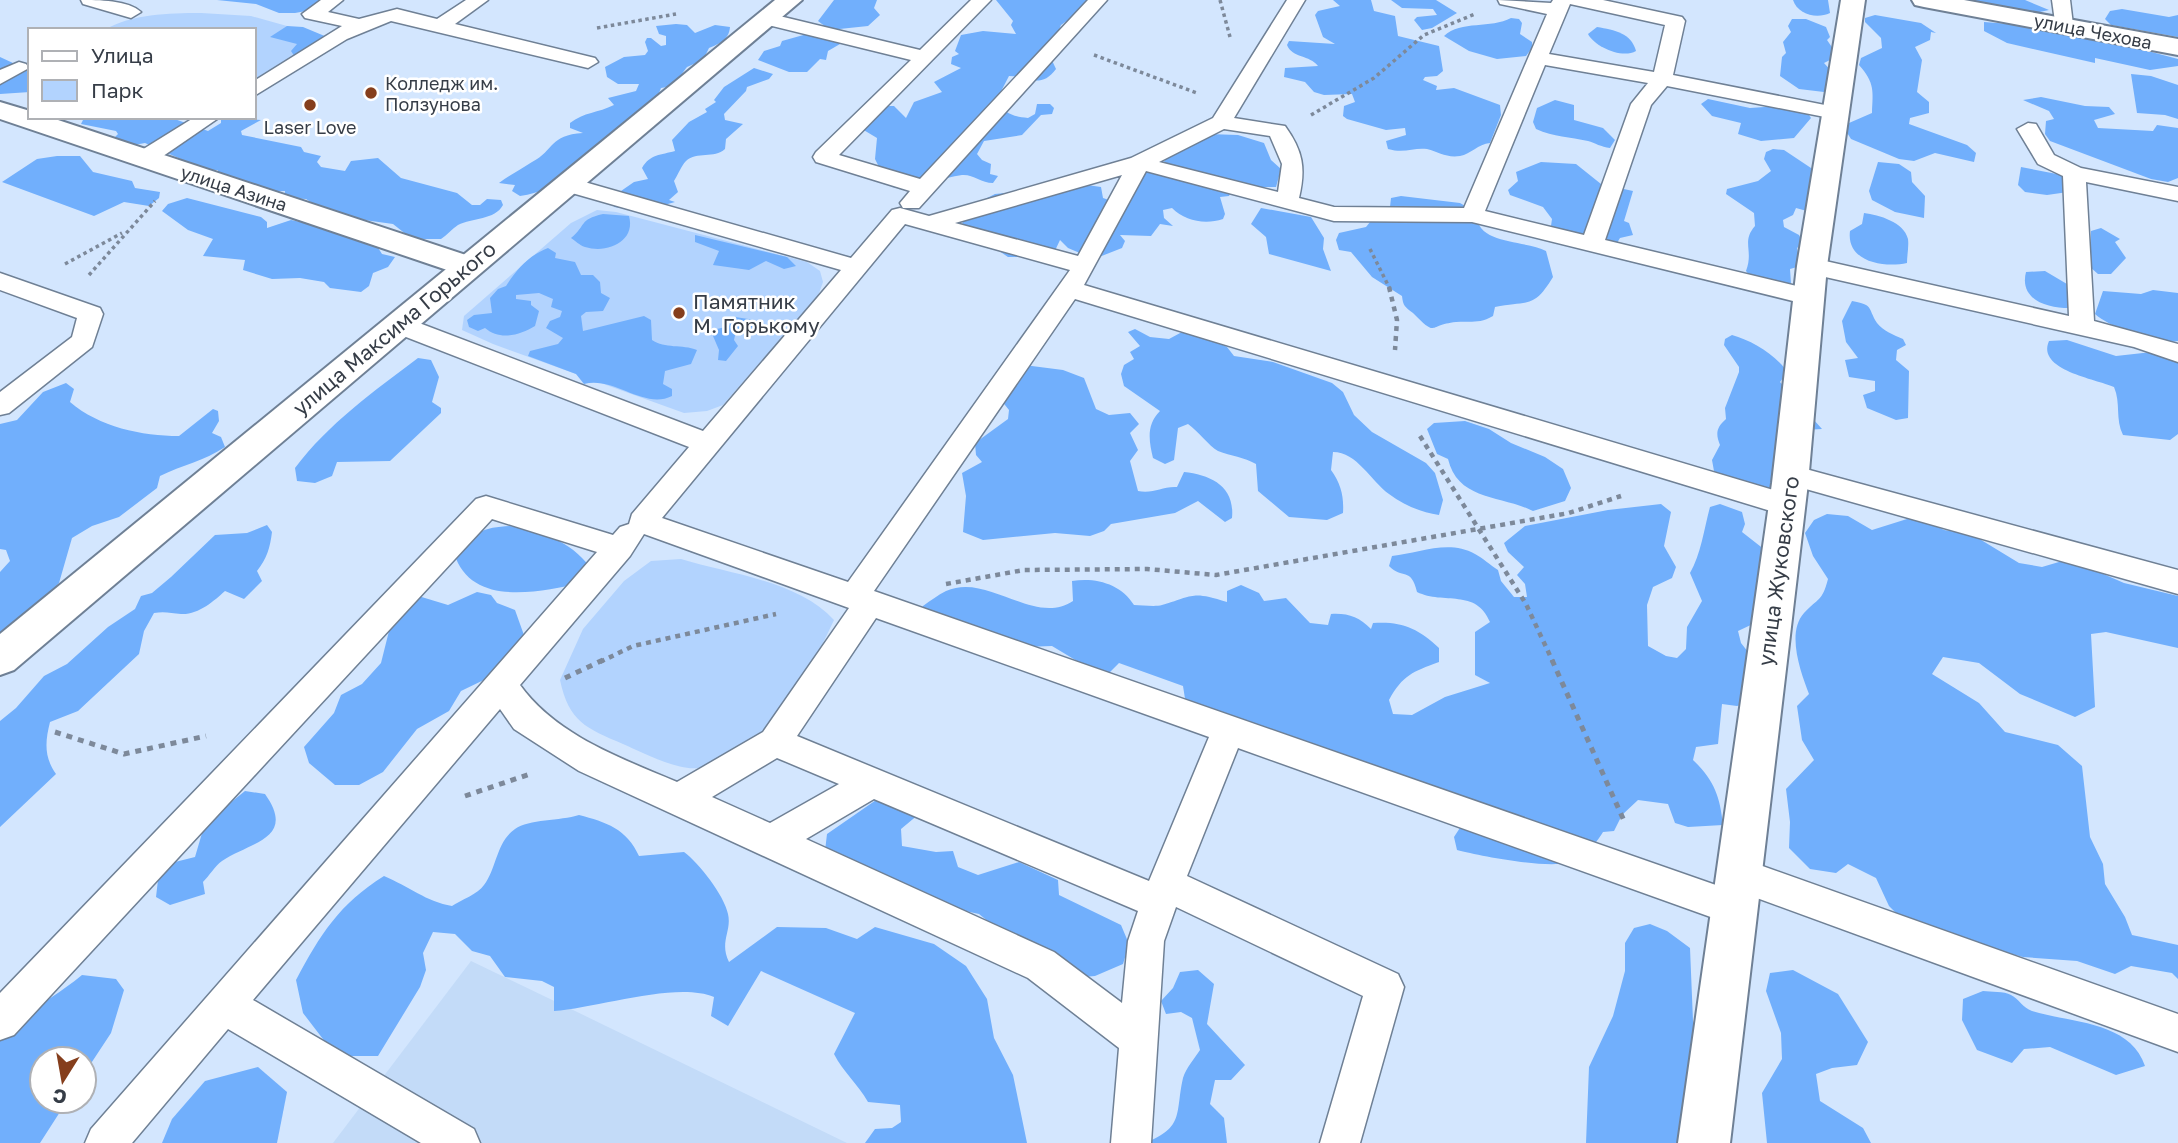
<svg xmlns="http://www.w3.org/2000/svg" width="2178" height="1143" viewBox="0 0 2178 1143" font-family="'Golos Text',sans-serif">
  <rect width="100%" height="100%" fill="#d3e6fe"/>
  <path fill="#c3dbf8" d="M471,961L573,1010L847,1143H333Z"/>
  <g fill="#b2d3fe">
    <path d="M201,13L251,16L319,35L320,40L254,82V30H104C132,14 168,13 201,13Z"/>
    <path d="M597,210L616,212L807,262L820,271L823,282L818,296L723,405L707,411L684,413L493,344L462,330L464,316L571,223Z"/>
    <path d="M681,559C730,574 799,581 834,620C808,675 777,737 718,760C712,763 705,767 698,768C678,771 641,752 623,744C586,728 569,722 560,680L583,629L624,581L651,561Z"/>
  </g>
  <g fill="#71affc">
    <path d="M217,0H325L306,11L295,13H279L256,4Z"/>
    <path d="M834,0H877L874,8L880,15L868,26L830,30L818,21Z"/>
    <path d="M996,0H1093L1091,4L1083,5L1078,13L1061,25L1049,54L1056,69C1041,90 1026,76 1009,76L996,101C1005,113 1013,117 1028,118L1035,114L1037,104H1050L1054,108L1052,114L1041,115L1022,135L984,141L977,154L982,160L991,164L990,174L998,176L993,183C981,183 973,174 962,175C939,178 914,192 892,187L888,180L874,173L879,167L875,159L877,138L862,129L885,106H894L906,118L914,102L942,92L934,82L961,68L951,64L952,57L959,54L955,51L961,35L983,31L1016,34L1011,25L1013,21Z"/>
    <path d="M1333,0H1371L1374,11L1395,16L1398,36L1439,46L1443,71L1437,76L1425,77L1423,80L1437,86L1436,90L1454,88L1500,105L1501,115L1490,143C1478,144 1471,154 1460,156C1446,158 1439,152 1427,149C1414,147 1405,154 1388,149L1386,141L1406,135L1405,128L1386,130L1347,119L1343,116L1344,106L1355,102L1352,94L1324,95L1314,92L1305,82L1284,77L1285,68L1318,66C1310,55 1292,58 1287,45L1289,41L1335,44L1323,37L1315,15L1318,11L1340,6Z"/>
    <path d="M1391,0H1436L1457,13L1432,28L1422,30L1414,20L1417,17L1437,15L1433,9L1402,8Z"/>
    <path d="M1793,0H1828L1830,13C1817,19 1798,15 1793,0Z"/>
    <path d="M1969,0H2025L2049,10L2035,13Z"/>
    <path d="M2122,9L2169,17L2178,15V37L2111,25L2105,19L2110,11Z"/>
    <path d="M1875,15L1921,23L1936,33L1931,32L1930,40L1915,47L1922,60L1917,92L1929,102V113L1910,118L1909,124L1967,145L1976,153L1974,162L1935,153L1914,161L1899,159L1851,139L1846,131L1849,123L1872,113C1873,91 1875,83 1859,65L1861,58L1882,48L1881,38L1865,22V18Z"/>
    <path d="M2019,17L2178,59V66L2150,70L2095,58V63L2007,43L1984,31V22L2010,24Z"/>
    <path d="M1511,18L1519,19L1522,23L1520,34L1532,42V48L1526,56L1497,59L1469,51L1444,36C1461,20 1491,29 1511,18Z"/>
    <path d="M1792,19H1806L1826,27L1830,37L1827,40L1838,56L1824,63L1835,75L1824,92L1799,89L1780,76L1782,57L1786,53L1783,42L1791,32L1788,26Z"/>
    <path d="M676,24L687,25L695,33L715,25L730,27C729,40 719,44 709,48L703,60L687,67C678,78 678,86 661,88L657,98L588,157C557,169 563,190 520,196L512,191L515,185L499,183C510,175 521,169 532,162C555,150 549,135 583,133L570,128V123C584,112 598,113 614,105L608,98L636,91L639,84H618L607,77L605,67L624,57L645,55L648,51L645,42L647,38H651L661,46L666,45V36L659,34L656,26Z"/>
    <path d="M287,26L303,27L327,37L295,57L291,51L297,44L270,37Z"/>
    <path d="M1597,27C1615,30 1631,33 1636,51C1622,59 1595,47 1588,34Z"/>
    <path d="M807,34L839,39L840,44L828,51L826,60L820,59L807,72H789L758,60L764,51L780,46L782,41Z"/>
    <path d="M0,57L13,63H30V92L0,94Z"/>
    <path d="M754,68L773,74L769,79L747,87L746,91L724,114L725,120L743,124L726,139L725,149C714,159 697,151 686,161C681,166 678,175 674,181L678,192L669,200L675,202L643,211L614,207L613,202L622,197L621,191L634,182L648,179L642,168C650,154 661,155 675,151L672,140L689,122L707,112L705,109L716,102L714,100L724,87Z"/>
    <path d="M2131,74L2151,76L2178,85V119L2165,115L2137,113Z"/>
    <path d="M2041,97L2085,106L2109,107L2115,114L2094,120L2098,128L2153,131L2157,125L2178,128V178L2168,182L2151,179L2050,141L2045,134L2046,121L2054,119L2049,111L2023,100Z"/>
    <path d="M1708,99L1750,108L1779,106L1807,112L1811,118L1794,138L1761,141L1738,134L1741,123L1712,116L1701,104Z"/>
    <path d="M1555,100L1574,105V120L1603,128L1615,140L1610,148C1601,147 1595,143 1588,141C1570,137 1554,137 1536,129L1533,122L1537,108Z"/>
    <path d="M76,117H169L208,131L221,123V117L261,120L241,131L242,135L301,147L304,152L321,156L317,162L321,167L345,171L351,161L378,158L401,178L457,193L472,205H480L487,199L501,200L503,205C495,220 472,218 458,225C452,229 447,235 441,239H412L393,224L357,219L320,208L306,199L284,198L285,191L262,192L217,175L218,170H205L145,143L123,147L114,138L118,134L116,131L81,124L83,120Z"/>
    <path d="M1208,134L1238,135L1264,143L1271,160L1281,169L1276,187H1233L1229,196L1220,197L1225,214L1223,219C1205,225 1185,221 1172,208L1163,210L1164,218L1173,226L1160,224L1151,236L1120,235L1125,241L1122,248L1094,259L1068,248L1060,240L1052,257H1008L962,226L963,220L985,207L983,200L995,194L1087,185L1101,187L1103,198L1112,201L1136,186L1145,169L1165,161V156L1187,149Z"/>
    <path d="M1773,149L1784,150L1811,168L1816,177L1814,213L1796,208L1793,215L1783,220L1784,227L1799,235L1803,243L1797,248L1800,262L1797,267L1790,269L1791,284C1776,287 1755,284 1746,271C1754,250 1741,242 1755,226L1754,213L1726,194L1727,189L1758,181L1771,171L1764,159L1766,152Z"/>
    <path d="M57,156H80L93,172L132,181L135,188L160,192L159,198L149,206L124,202L94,216L2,182L37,159Z"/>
    <path d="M1541,162L1576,164L1601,184L1633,191L1624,221L1629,223L1633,235L1620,238L1617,243L1619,248L1551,226L1552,219L1543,207L1510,195L1508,190L1518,181L1516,172Z"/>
    <path d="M1878,162L1899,164L1911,172L1912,182L1925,196L1924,218L1895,212L1872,200L1869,191Z"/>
    <path d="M2021,167L2062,175L2075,191L2047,195L2025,192L2018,185Z"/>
    <path d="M1401,196L1460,203L1477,213C1474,245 1526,240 1546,251L1553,277C1533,310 1528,300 1495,307L1493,316C1479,324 1471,321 1456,322C1427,325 1438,338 1413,313C1405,307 1403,306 1402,296L1372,277L1351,252L1339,250L1336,240L1339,233L1366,227L1379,211L1390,207L1391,198Z"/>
    <path d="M187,198L261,217L267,222V228L291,220L342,231L375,243L382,254L395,257L388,267L373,273L369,286L361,292L330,288L324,282L300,278L272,279L243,270L245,260L203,256L213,239L188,230L162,211L168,204Z"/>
    <path d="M1261,208L1311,217L1324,238L1323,249L1331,271L1269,254L1266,237L1251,224Z"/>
    <path d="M1864,213C1879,215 1904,222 1908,239C1909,247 1907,255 1907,263C1884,268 1846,262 1850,231L1862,224Z"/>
    <path d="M603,214L629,216C636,241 608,254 585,247C579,245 576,241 571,238C587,225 578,220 603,214Z"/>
    <path d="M2101,228L2120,239L2115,242L2126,258L2111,274H2098L2090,267L2091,231Z"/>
    <path d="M695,235L787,257L796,266L784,269L766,261L749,270L713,265L719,251L695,242Z"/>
    <path d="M548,248L556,253L555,258L575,262L581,275H593L600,282L601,293L610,298L603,311L586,312L581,316L583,331L644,316L651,320L652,340C665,349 682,344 697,350L691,364L665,371L663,384L672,389V396C644,410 614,376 584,384L576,374L528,356L530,351L558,344L563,338L546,328L550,321L560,317L562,311L551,307L553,299L539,293L516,295V299L531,301V305L539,311L535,326C520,335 500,341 485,328L478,331L469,327L467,320L474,315L492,313L490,298L498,289L506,286C517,269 528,256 548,248Z"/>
    <path d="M2045,271L2072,287L2069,308C2047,308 2019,300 2026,272Z"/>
    <path d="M2153,290L2178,293V341C2159,346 2109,327 2095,314L2103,291L2141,294Z"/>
    <path d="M1852,301C1874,305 1867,307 1877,323C1883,331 1894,335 1903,339L1906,345L1897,350L1896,360L1909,371L1908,418L1896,420L1867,408L1863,395L1875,391V381L1849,377L1845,360L1858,358L1846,342L1842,321Z"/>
    <path d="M735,317L755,320L758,326L736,331L734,340L738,346L726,361L718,360L719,350L713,336L717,329L729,326Z"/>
    <path d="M1135,329L1150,337L1169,339L1182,332L1195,331L1227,347L1234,356L1273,362L1332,383L1343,392L1354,415L1372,432L1426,463L1435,473L1443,500L1439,515C1420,512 1404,505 1389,494C1371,481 1357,452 1333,452L1331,470C1341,484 1344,496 1343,513L1327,520L1289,517L1258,491L1256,464C1244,457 1231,456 1218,451C1209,446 1198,431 1188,424L1178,428L1174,460L1165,464L1153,458C1149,441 1146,425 1160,411L1124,386L1121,374L1124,365L1134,359L1130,352L1140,346L1128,332Z"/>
    <path d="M1732,335C1754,341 1781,358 1791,378H1783L1780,382L1822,429L1804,430L1778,488C1759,489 1729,483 1714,471L1712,460L1720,445C1715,433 1717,427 1726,419L1725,408L1739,372V367L1724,345L1725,339Z"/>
    <path d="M2067,340L2116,356L2152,352L2178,357V434L2170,440L2123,435C2115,419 2121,403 2114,387C2096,379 2036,370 2049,341Z"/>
    <path d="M418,358L431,360L439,377L432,402L441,408V413L390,461L337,462L332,476L315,483L297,481L295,468C328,424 374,391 418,358Z"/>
    <path d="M1024,365L1063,370L1084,378L1096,409L1109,415L1130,413L1139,424L1130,433L1138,450L1130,461L1138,491C1154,494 1162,486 1177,487L1184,472C1211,475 1235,486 1232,518L1225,522L1198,501L1175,513L1111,524L1104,531L1090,536L1055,533L983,540L963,532L966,496L962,473L982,462L976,455L975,443L1008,419L1009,410L1001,400Z"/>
    <path d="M66,383L74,389L70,402C99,427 142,436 179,436L213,409L218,411L219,421L212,433L221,437L225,447C204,461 182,465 160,476L157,488L119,517L92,526L72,538L59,583L0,654V572L10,561L6,550L0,549V424L17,420L43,392Z"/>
    <path d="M1465,421L1489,429L1511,443L1545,457L1563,469L1571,488L1565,501L1533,511C1501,495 1458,501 1448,459L1437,454L1427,429L1434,423Z"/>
    <path d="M1661,504L1671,512L1664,546L1676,567L1672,578L1653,587L1647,605L1648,646L1666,656L1677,658L1686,649L1687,627L1702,601L1690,573C1701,554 1704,529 1710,507L1720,504L1742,512L1745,524L1742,532L1765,550L1772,615L1738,631L1741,643L1752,657L1760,700L1737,706L1722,704L1718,744L1696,747L1693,760C1714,780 1720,796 1723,825L1688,827L1675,823L1668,804L1638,800L1622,815L1614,831L1603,832C1595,845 1582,860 1566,863C1543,868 1480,856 1457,850L1454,837L1469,814L1456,799L1437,787L1408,781L1355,763L1334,751L1311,748L1186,705L1183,686L1119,663L1107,675L1078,676L1077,661L1052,646L1024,647L919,620L923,606C930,601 938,595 946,591C988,572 1034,627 1073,601L1072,581C1096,577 1121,584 1134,605C1142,605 1155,607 1162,605C1195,595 1192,591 1227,602V591L1241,585L1259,593L1264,601L1286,598L1310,623L1328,625L1331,614C1348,613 1359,617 1371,629L1373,623C1401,621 1418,628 1439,648V662C1412,672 1403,675 1389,700L1393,714L1412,715L1445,697L1490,683L1475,675V632L1490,622C1476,588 1444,605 1417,592C1411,566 1402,580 1389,566L1392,556C1419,553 1449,539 1475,554C1483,558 1490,565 1498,570L1501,581L1514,597H1527L1525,584L1517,575L1524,567L1508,552L1504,543L1525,526L1608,510Z"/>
    <path d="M1827,514L1848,516L1872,530L1907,519L1924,520L1944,530L1973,535L2019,563L2042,567L2069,559L2124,583L2178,596V648L2106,632L2091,634L2095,707L2075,717L2020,694L1979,663L1943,657L1932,674L1979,703L2005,732L2058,745L2082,766L2090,837L2103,864L2105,884L2125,917L2132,935L2178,945V979L2172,973L2131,966L2115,974L2077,961L2023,957L1909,926L1889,906L1876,878L1848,864L1836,873L1810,869L1789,848L1790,822L1786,789L1814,760L1802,740L1797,706L1809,694C1801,673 1786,633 1804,613C1818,598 1822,602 1828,579L1813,556L1805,533L1814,520Z"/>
    <path d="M267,525L272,532C270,548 267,558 257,571L262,581L244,599L225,591C214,601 198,615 181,614C171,613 164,611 154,613L144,631L139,654L78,711L50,722C45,742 44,757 56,774L0,827V721L16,708L44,676L67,664L108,627L135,609L141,596L152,593L171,577L215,535L247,533Z"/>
    <path d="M510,526C542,531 570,541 590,567L581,583C539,592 471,608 454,553C471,533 484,527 510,526Z"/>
    <path d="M477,592L491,595L497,603L515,610L525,638L490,677L461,691L449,711L417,729L383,772L359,785H335L309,763L304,747L334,713L341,695L362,684L381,663L390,627L415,595L448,605Z"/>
    <path d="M245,791L265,794C297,839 250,842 222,861C215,866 209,876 203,882L205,894L170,905L156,897L158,880L167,864L195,857L205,823Z"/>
    <path d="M879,798L919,814L901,829L902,846L936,852L953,851L958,867L978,875L1019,862L1058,880L1059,895L1121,925L1129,944L1123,964L1095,976L1060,979L979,914L947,907L825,851L827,834Z"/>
    <path d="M579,815C606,822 627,829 639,856L684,852C699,863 724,895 728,914C732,931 719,942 729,962L777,927L826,928L857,939L875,927L934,944L966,966L987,999L994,1038L1013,1075L1027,1143H865L875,1129L892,1128L901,1122L900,1105L868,1102C858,1084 843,1072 834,1054L855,1013L761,971L728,1026L711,1016L714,997C677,981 597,1008 554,1011V987L542,981L505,977L490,956L472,951L455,934L433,932L423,953L426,970L420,987L378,1056H350L326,1043L303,1013L296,980C320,935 339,904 384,876C408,886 427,902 452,906C461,900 478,894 484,885C497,868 496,842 515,829C529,819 560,821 579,815Z"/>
    <path d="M1650,924L1667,931L1690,948L1693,1021L1707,1056L1712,1143H1586L1589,1067L1613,1016L1625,971V943L1634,928Z"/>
    <path d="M1198,970L1214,984L1207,1024L1245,1065L1231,1080H1215L1210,1104L1224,1118L1227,1143H1145C1185,1127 1175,1113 1183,1078C1186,1068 1195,1058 1200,1050L1192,1018L1181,1012L1166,1014L1161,1001L1173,988L1180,972Z"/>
    <path d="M1793,970L1838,994L1868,1042L1857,1065L1832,1068L1816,1074L1820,1101L1863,1128L1871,1143H1767L1762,1093L1782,1059L1781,1033L1766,991L1770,973Z"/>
    <path d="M82,975L116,979L124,990L111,1033L84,1074V1059H42V1101H67L40,1143H0V1039C26,1010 53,999 82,975Z"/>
    <path d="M1983,991C1991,992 2004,991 2011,995C2019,999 2023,1008 2032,1011C2071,1023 2130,1021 2145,1066L2116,1075L2050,1047L2024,1049L2012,1063L1977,1050L1962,1020L1963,999Z"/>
    <path d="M258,1067L287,1092L277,1143H162L172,1119L205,1081Z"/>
  </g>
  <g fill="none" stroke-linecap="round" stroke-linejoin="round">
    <g stroke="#6f8095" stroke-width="3">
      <g id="service">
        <path d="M81,0C98,0 128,0 141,12L131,18L83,4Z"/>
        <path d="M321,0H343L328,12L359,19L397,9L437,19L466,0H488L455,24L595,58L598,62L588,68L391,21L347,39L254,96V81L342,26L305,18L302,14Z"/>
        <path d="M971,0H991L839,155L920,179L1088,0H1107L919,208H903L900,203L910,191L816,162L813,157L816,152L911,60L760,23L757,19L760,15L767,13L920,50Z"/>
        <path d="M1287,0H1305L1234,118L1285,126C1303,151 1306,168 1299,198L1334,207L1464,208L1547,14L1500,4L1498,0L1551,3L1553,0H1603L1682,17L1685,21L1673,75L1835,107L1845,113L1835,119L1667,86L1651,105L1605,240L1809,289L1818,291L1821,297L1818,303L1809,305L1472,222L1334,221L1146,171L1084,285L1797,497L1801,505L1797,513L1787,516L1075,299L874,591L1733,891L1746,896L1751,908L1746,920L1733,925L1238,748L1187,876L1398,974L1404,987L1360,1143H1320L1363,996L1176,907L1164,941L1151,1143H1111L1119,1048L1028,978L579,771L514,729L500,709L253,1000L474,1129L480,1143H421L228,1029L132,1143H85L91,1129L597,552L492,519L14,1035L0,1040V993L476,499L486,496L613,535L620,527L629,524L632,514L689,447L388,330L384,324L388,318H406L703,431L841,270L558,189L555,184L558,179H574L851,258L892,210L900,208L929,216L1131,158L1213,118ZM1570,4L1665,25L1654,72L1549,54ZM1545,65L1648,83L1631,104L1584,235L1485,211ZM1224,129L1270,136L1282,164L1278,192L1159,162ZM1122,175L1078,256L955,223ZM905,224L1070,270L848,582L662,518ZM644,534L849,608L763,732L677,782C621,758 557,736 520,685L630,556ZM876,618L1209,737L1149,881L797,736ZM777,758L839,784L770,823L712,797ZM874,799L1138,911L1128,941L1122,1003L1054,952L806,839Z"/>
        <path d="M2052,0H2070L2073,25L2070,29H2056Z"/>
        <path d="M19,62L26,64L29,68L0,84V70Z"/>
        <path d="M195,117H220L153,163H137L134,158L137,153Z"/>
        <path d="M2028,123L2036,124L2054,155L2081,168L2178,187V201L2086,182L2094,321L2178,344V362L2134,347L1812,274L1804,271L1800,266L1804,261L1812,258L2069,316L2063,176L2038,164L2017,129Z"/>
        <path d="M0,273L100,308L103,314L92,347L9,413L0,415V392L72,337L77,318L0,290Z"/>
        <path d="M1791,465L2178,570V594L1781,482L1777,475L1781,468Z"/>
        <path d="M1737,857L2178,1014V1052L1724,886L1719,874L1724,862Z"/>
      </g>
    </g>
    <g stroke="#6f8095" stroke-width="4">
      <g id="minor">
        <path d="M1841,0H1865L1827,266L1808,483L1730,1143H1678L1772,483L1797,266Z"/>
        <path d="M1912,0H1964L2178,39V55L1924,7L1915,5Z"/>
        <path d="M0,102L30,111V117H49L478,259L482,266L478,273L467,276L456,273L0,119Z"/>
      </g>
    </g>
    <g stroke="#6f8095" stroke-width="4">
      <path id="secondary" d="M775,0H802L14,670L0,675V634Z"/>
    </g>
    <g stroke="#7d899a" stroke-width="3.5" stroke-dasharray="3.5 3.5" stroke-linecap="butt">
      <path d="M1220,0L1230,37"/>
      <path d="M597,28L676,14"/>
      <path d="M1094,55L1197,93"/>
      <path d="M1311,115L1374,78L1424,35L1475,14"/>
      <path d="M1370,249L1390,289"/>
      <path d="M65,264L122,233"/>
      <path d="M89,275L155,201"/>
    </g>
    <g stroke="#7d899a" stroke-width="4.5" stroke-dasharray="5 5" stroke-linecap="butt">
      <path d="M1389,287L1397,320L1395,350"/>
      <path d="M1420,436L1526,604L1553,662"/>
      <path d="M946,584L1024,570L1147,569L1216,575L1569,513L1621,496"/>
      <path d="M600,662L633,646L776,614"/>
    </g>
    <g stroke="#7d899a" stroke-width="5" stroke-dasharray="6 6" stroke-linecap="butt">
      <path d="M1552,660L1625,823"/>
      <path d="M565,678L603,660"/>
      <path d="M55,732L124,754L206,736"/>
      <path d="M465,796L530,774"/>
    </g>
    <use href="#service" fill="#fff" fill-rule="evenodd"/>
    <use href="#minor" fill="#fff" fill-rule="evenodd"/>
    <use href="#secondary" fill="#fff" fill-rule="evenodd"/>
  </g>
  <g fill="#853e1c" stroke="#fff" stroke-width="2.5">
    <circle cx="371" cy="93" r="7"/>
    <circle cx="310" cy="105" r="7"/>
    <circle cx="679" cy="313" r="7"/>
  </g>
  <g text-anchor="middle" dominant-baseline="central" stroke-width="5" stroke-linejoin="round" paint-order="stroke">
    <g font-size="18" fill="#363d47" stroke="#fff">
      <text transform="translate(2093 31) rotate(11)">улица Чехова</text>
      <text transform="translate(234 188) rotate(18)">улица Азина</text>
    </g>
    <g font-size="18" fill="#363d47" stroke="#fff" text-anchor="start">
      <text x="385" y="83">Колледж им.<tspan x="385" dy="21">Ползунова</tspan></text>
      <text x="310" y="127" text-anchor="middle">Laser Love</text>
    </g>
    <g font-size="21" fill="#363d47" stroke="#fff" text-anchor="start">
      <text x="693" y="301">Памятник<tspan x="693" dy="24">М. Горькому</tspan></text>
    </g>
    <g font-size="21" fill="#363d47" stroke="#fff">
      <text transform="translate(394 328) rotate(-40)">улица Максима Горького</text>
      <text transform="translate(1778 571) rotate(-82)">улица Жуковского</text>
    </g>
  </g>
  <rect x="28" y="28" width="228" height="91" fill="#ffffff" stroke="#afb1b5" stroke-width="2"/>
  <rect x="42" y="51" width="35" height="10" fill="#ffffff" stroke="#afb1b5" stroke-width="2"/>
  <text x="91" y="63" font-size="21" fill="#363d47">Улица</text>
  <rect x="42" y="80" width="35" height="21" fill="#b2d3fe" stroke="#afb1b5" stroke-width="2"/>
  <text x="91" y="98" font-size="21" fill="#363d47">Парк</text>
  <g transform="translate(63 1080) rotate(191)"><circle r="33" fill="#ffffff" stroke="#afb1b5" stroke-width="2"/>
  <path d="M0-5L12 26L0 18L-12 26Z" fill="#853e1c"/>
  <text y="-10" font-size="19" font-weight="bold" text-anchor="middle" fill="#363d47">С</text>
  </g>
</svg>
